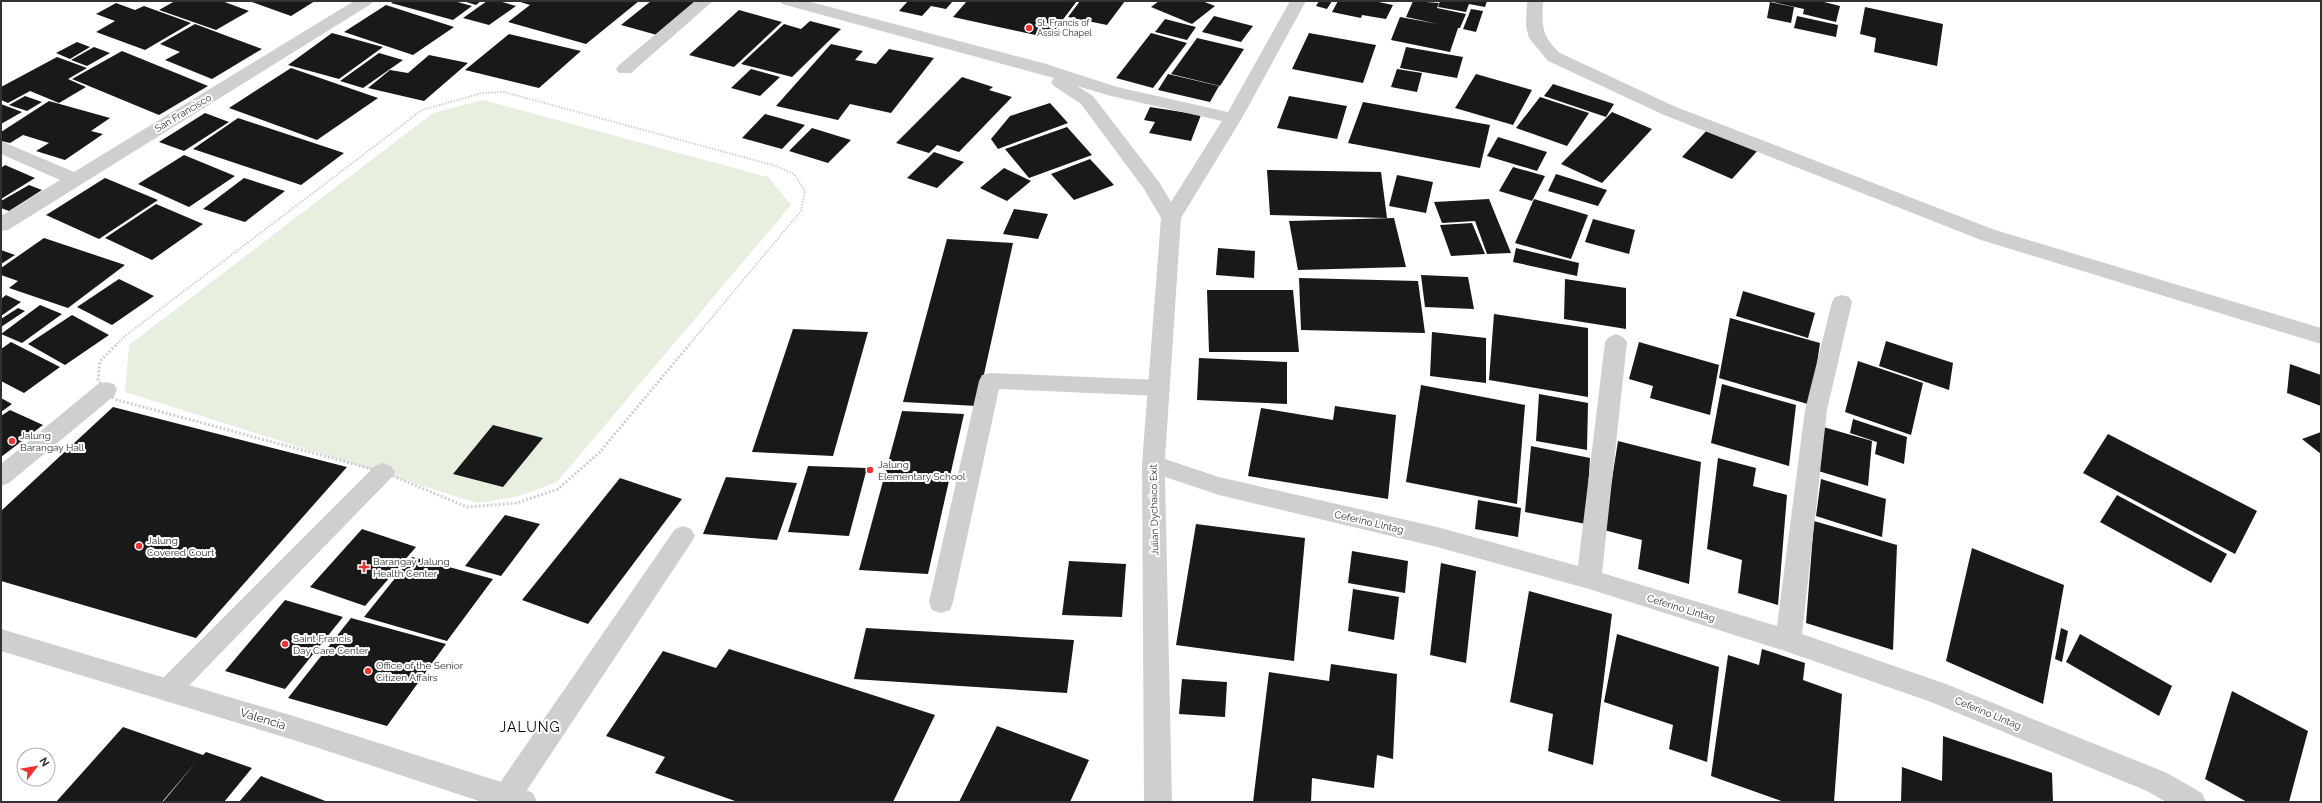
<svg xmlns="http://www.w3.org/2000/svg" width="2322" height="803" viewBox="0 0 2322 803" font-family="Raleway,sans-serif">
  <rect width="100%" height="100%" fill="#fff"/>
  <path fill="#e6efe0" d="M483,100L768,177L791,205L557,482L516,497L477,503L125,392L129,345L433,113Z"/>
  <g fill="#191919">
    <path d="M175,1H222L249,11L216,30L159,10Z"/>
    <path d="M249,1H315L291,16Z"/>
    <path d="M394,1H454L472,6L453,20L391,3Z"/>
    <path d="M463,1H481L476,5Z"/>
    <path d="M487,1H499L516,6L489,25L463,18Z"/>
    <path d="M517,1H639L586,44L508,22L530,5Z"/>
    <path d="M651,1H697L657,35L621,25Z"/>
    <path d="M908,1H953L946,9L931,6L922,16L899,11Z"/>
    <path d="M967,1H1077L1049,38L953,17Z"/>
    <path d="M1080,1H1125L1107,25L1068,17Z"/>
    <path d="M1159,1H1202L1215,6L1192,24L1151,7Z"/>
    <path d="M1319,1H1332L1327,9L1316,6Z"/>
    <path d="M1338,1H1374L1393,5L1386,19L1362,15L1361,18L1332,12Z"/>
    <path d="M1413,1L1439,3L1437,8L1466,14L1460,28H1458L1450,52L1391,40L1400,17L1438,24L1406,17Z"/>
    <path d="M1440,1H1487L1485,7L1469,4L1466,12L1438,7Z"/>
    <path d="M1820,1L1840,6L1836,22L1803,14L1804,9L1773,2Z"/>
    <path d="M1770,2L1794,7L1791,23L1767,18Z"/>
    <path d="M116,3L135,10L144,6L191,23L145,50L96,32L115,21L96,14Z"/>
    <path d="M386,5L454,27L413,55L344,32Z"/>
    <path d="M1865,7L1943,24L1937,66L1874,52L1876,38L1860,34Z"/>
    <path d="M1471,9L1483,11L1476,32L1463,29Z"/>
    <path d="M739,10L782,22L734,67L689,55Z"/>
    <path d="M1214,16L1253,26L1241,42L1202,32Z"/>
    <path d="M1797,16L1838,25L1836,37L1794,28Z"/>
    <path d="M1165,19L1196,27L1187,40L1155,32Z"/>
    <path d="M810,21L841,29L792,77L741,64L784,24L801,29Z"/>
    <path d="M195,24L262,49L212,79L165,60L180,52L160,44Z"/>
    <path d="M332,33L383,47L339,79L288,65Z"/>
    <path d="M1151,33L1187,43L1153,88L1116,78Z"/>
    <path d="M1309,33L1376,45L1363,83L1292,69Z"/>
    <path d="M509,34L581,51L539,88L465,70Z"/>
    <path d="M1197,38L1244,49L1220,86L1171,74Z"/>
    <path d="M77,42L90,47L70,59L56,53Z"/>
    <path d="M831,44L863,51L855,60L876,64L889,49L934,58L891,113L850,104L838,120L776,106Z"/>
    <path d="M94,47L110,53L87,66L71,60Z"/>
    <path d="M1406,47L1463,57L1457,78L1400,68Z"/>
    <path d="M122,51L208,86L159,115L72,79Z"/>
    <path d="M379,53L403,60L363,88L340,81Z"/>
    <path d="M429,55L468,63L424,101L368,88L390,70L408,73Z"/>
    <path d="M57,57L87,68L68,79L86,87L59,103L30,91L8,103L1,100V87Z"/>
    <path d="M291,68L378,98L317,140L229,108Z"/>
    <path d="M751,69L780,77L760,96L731,88Z"/>
    <path d="M1397,69L1422,73L1417,92L1391,87Z"/>
    <path d="M1168,74L1219,86L1210,102L1158,90Z"/>
    <path d="M1476,74L1532,90L1513,125L1455,108Z"/>
    <path d="M962,77L993,87L989,90L1012,97L959,152L937,145L929,153L896,143Z"/>
    <path d="M1553,84L1614,104L1606,117L1544,96Z"/>
    <path d="M25,96L42,102L27,111L9,105Z"/>
    <path d="M1289,96L1347,106L1337,139L1277,128Z"/>
    <path d="M1540,97L1589,113L1567,146L1516,128Z"/>
    <path d="M49,101L110,118L91,131L103,134L65,160L36,151L49,143L23,135L10,143L1,141V132Z"/>
    <path d="M1363,102L1490,125L1480,168L1348,143Z"/>
    <path d="M1050,103L1068,123L998,149L991,139L1010,116Z"/>
    <path d="M1,104L22,112L1,124Z"/>
    <path d="M1150,107L1201,115L1191,141L1149,133L1155,122L1144,120Z"/>
    <path d="M1612,112L1652,129L1602,183L1561,164Z"/>
    <path d="M205,113L229,122L184,151L159,142Z"/>
    <path d="M765,114L805,125L782,149L742,138Z"/>
    <path d="M238,118L344,153L301,185L193,149Z"/>
    <path d="M1067,127L1092,155L1029,178L1005,149Z"/>
    <path d="M812,128L851,140L828,163L789,151Z"/>
    <path d="M1709,128L1759,149L1732,179L1682,157Z"/>
    <path d="M1498,137L1547,152L1537,171L1487,156Z"/>
    <path d="M934,152L964,162L937,188L907,178Z"/>
    <path d="M184,155L235,176L189,207L138,184Z"/>
    <path d="M1090,159L1114,185L1074,200L1051,174Z"/>
    <path d="M5,165L35,178L1,199V168Z"/>
    <path d="M1513,167L1545,176L1532,201L1499,191Z"/>
    <path d="M1004,168L1031,181L1007,201L980,188Z"/>
    <path d="M1267,170L1381,172L1387,218L1270,215Z"/>
    <path d="M1556,174L1607,190L1598,206L1548,191Z"/>
    <path d="M1397,175L1433,182L1426,213L1389,206Z"/>
    <path d="M105,178L158,200L99,239L46,215Z"/>
    <path d="M244,178L285,191L245,222L203,209Z"/>
    <path d="M29,185L42,190L9,211L1,208V201Z"/>
    <path d="M1489,199L1511,253L1487,254L1475,221L1442,223L1434,202Z"/>
    <path d="M1534,199L1588,215L1571,259L1515,243Z"/>
    <path d="M156,204L203,224L152,260L105,238Z"/>
    <path d="M1014,209L1048,214L1038,239L1003,234Z"/>
    <path d="M1394,218L1406,267L1298,270L1289,221Z"/>
    <path d="M1593,219L1635,230L1629,254L1585,242Z"/>
    <path d="M1472,223L1485,254L1451,256L1440,225Z"/>
    <path d="M44,238L125,265L68,308L9,288L18,281L1,275V268Z"/>
    <path d="M947,239L1013,243L977,406L903,402Z"/>
    <path d="M1218,248L1255,251L1254,278L1216,275Z"/>
    <path d="M1516,248L1579,263L1577,276L1513,262Z"/>
    <path d="M1,250L15,255L1,264Z"/>
    <path d="M1421,275L1468,277L1474,309L1425,307Z"/>
    <path d="M1299,278L1418,281L1425,333L1301,330Z"/>
    <path d="M119,279L154,296L112,325L77,307Z"/>
    <path d="M1565,279L1626,288V329L1564,319Z"/>
    <path d="M1207,290H1293L1299,352H1209Z"/>
    <path d="M1743,291L1815,313L1808,338L1736,316Z"/>
    <path d="M6,295L21,302L1,316V299Z"/>
    <path d="M40,305L62,314L22,343L1,334Z"/>
    <path d="M18,308L25,311L1,327V319Z"/>
    <path d="M1494,314L1588,328V397L1489,380Z"/>
    <path d="M72,315L109,335L65,365L28,344Z"/>
    <path d="M1730,318L1820,343L1811,405L1719,378Z"/>
    <path d="M793,329L868,332L833,456L752,452Z"/>
    <path d="M1432,332L1486,338V383L1430,376Z"/>
    <path d="M1886,341L1953,363L1949,390L1879,366Z"/>
    <path d="M11,342L60,367L24,393L1,381V349Z"/>
    <path d="M1639,342L1719,365L1710,415L1650,398L1653,386L1629,379Z"/>
    <path d="M1199,358L1287,362V404L1197,400Z"/>
    <path d="M1858,361L1923,383L1911,435L1845,412Z"/>
    <path d="M2290,364L2321,375V406L2287,393Z"/>
    <path d="M1722,384L1796,405L1789,466L1711,443Z"/>
    <path d="M1421,385L1525,405L1517,504L1406,482Z"/>
    <path d="M1539,394L1588,403L1587,450L1536,441Z"/>
    <path d="M1,398L12,404L1,412Z"/>
    <path d="M1335,406L1396,415L1388,499L1248,476L1261,408L1333,420Z"/>
    <path d="M113,407L347,467L196,638L1,581V511Z"/>
    <path d="M10,410L43,425L1,457V416Z"/>
    <path d="M902,411L964,414L928,574L859,570Z"/>
    <path d="M1853,419L1907,437L1904,464L1875,454L1877,442L1850,433Z"/>
    <path d="M493,425L543,438L503,487L453,474Z"/>
    <path d="M1820,426L1872,441L1868,486L1815,470Z"/>
    <path d="M2321,432V454L2302,439Z"/>
    <path d="M2108,434L2257,511L2235,554L2083,473Z"/>
    <path d="M1618,441L1701,462L1689,584L1638,569L1642,540L1604,530Z"/>
    <path d="M1531,446L1590,458L1586,524L1525,512Z"/>
    <path d="M1718,458L1756,468L1753,486L1787,495L1778,605L1738,593L1742,560L1707,549Z"/>
    <path d="M808,466L867,468L849,536L788,532Z"/>
    <path d="M726,477L797,483L777,540L703,534Z"/>
    <path d="M620,478L682,499L588,624L522,600Z"/>
    <path d="M1821,479L1886,499L1882,537L1816,516Z"/>
    <path d="M2117,495L2227,554L2211,583L2100,522Z"/>
    <path d="M1478,500L1521,508L1518,537L1475,529Z"/>
    <path d="M505,515L540,524L501,576L465,566Z"/>
    <path d="M1814,521L1897,545L1893,650L1806,623Z"/>
    <path d="M1196,524L1305,538L1294,661L1176,645Z"/>
    <path d="M362,529L416,547L365,606L310,587Z"/>
    <path d="M1972,548L2064,585L2043,704L1946,661Z"/>
    <path d="M1352,551L1408,561L1405,593L1348,583Z"/>
    <path d="M412,557L493,579L447,641L364,617Z"/>
    <path d="M1069,561L1126,564L1122,617L1062,615Z"/>
    <path d="M1441,563L1476,571L1466,663L1430,655Z"/>
    <path d="M1353,589L1399,597L1394,640L1348,631Z"/>
    <path d="M1529,591L1612,614L1593,765L1548,751L1553,714L1510,702Z"/>
    <path d="M285,600L343,617L285,689L225,671Z"/>
    <path d="M351,618L446,644L387,726L288,698Z"/>
    <path d="M866,628L1074,640L1067,693L854,679Z"/>
    <path d="M2061,628L2068,631L2062,662L2055,659Z"/>
    <path d="M1617,634L1719,667L1707,762L1669,749L1673,725L1604,702Z"/>
    <path d="M2080,634L2172,686L2159,716L2066,662Z"/>
    <path d="M729,649L935,715L893,802H738L655,773L665,757L606,736L663,651L716,668Z"/>
    <path d="M1762,649L1805,663L1803,680L1842,694L1834,802H1784L1711,776L1728,655L1759,665Z"/>
    <path d="M1331,664L1397,674L1393,759L1377,755L1374,788L1312,778L1311,802H1253L1269,672L1329,681Z"/>
    <path d="M1182,679L1227,682L1225,717L1179,714Z"/>
    <path d="M2232,691L2308,731L2289,802H2247L2205,779Z"/>
    <path d="M997,726L1089,760L1070,802H959Z"/>
    <path d="M123,727L203,755L206,752L252,768L224,802H163L197,761L162,802H56Z"/>
    <path d="M1943,736L2052,773L2053,802H1901L1902,767L1942,781Z"/>
    <path d="M261,776L328,802H239Z"/>
  </g>
  <g fill="none" stroke-linecap="round" stroke-linejoin="round">
    <path stroke="#cfcfcf" stroke-width="2" stroke-dasharray="1.5 1.5" stroke-linecap="butt" d="M115,346L125,336L422,110L482,93L504,92L776,166L794,174L805,191L801,211L688,346"/>
    <path stroke="#cfcfcf" stroke-width="3" stroke-dasharray="2 2" stroke-linecap="butt" d="M116,345L100,361L98,380L114,399L383,472L467,507L517,503L558,489L599,453L689,345"/>
    <g fill="#cfcfcf" fill-rule="evenodd">
      <path d="M695,1H713L631,73H619L616,69L619,65Z"/>
      <path d="M990,373L1159,380L1167,382L1170,388L1167,394L1159,396L999,389L953,602L950,610L941,613L932,610L929,602L979,381L982,375Z"/>
      <path d="M106,382L114,384L117,390L114,396L9,483L1,486V464L98,384Z"/>
      <path d="M383,463L391,466L395,472L391,478L177,698L168,702L159,698L155,690L159,682L375,466Z"/>
      <path d="M683,526L691,529L695,536L691,543L519,802H496L493,796L497,787L675,529Z"/>
    </g>
    <g fill="#cfcfcf" fill-rule="evenodd">
      <path d="M354,1H373L371,4L8,230L1,231V216L60,180L1,154V141L74,172Z"/>
      <path d="M780,1H807L1043,63L1117,87L1228,112L1290,1H1306L1242,118L1181,218L1165,459L1219,477L1437,527L1578,566L1605,342L1609,337L1616,334L1623,337L1627,342L1602,573L1777,626L1805,410L1832,302L1835,297L1842,295L1849,297L1852,302L1827,410L1802,634L1946,684L2167,773L2202,793L2206,802H2166L2147,791L1931,702L1788,652L1589,589L1437,547L1219,495L1165,477L1172,802H1144L1142,464L1161,218L1144,189L1081,104L1054,86L1051,82L1054,78L782,4ZM1077,86L1111,96L1222,121L1171,202L1159,182L1093,96Z"/>
      <path d="M1527,1H1543C1542,25 1541,36 1560,53L1676,107L1995,230L2321,328V344L1981,240L1664,115L1548,61L1529,38L1526,26Z"/>
      <path d="M1,629L300,718L523,789L533,793L537,802H482L300,742L1,651Z"/>
    </g>
  </g>
  <g fill="#ee342f" stroke="#fff" stroke-width="1.5">
    <circle cx="1029" cy="28" r="4"/>
    <circle cx="12" cy="441" r="4"/>
    <circle cx="870" cy="470" r="4"/>
    <circle cx="139" cy="546" r="4"/>
    <path d="M362 561h4v4h4v4h-4v4h-4v-4h-4v-4h4z"/>
    <circle cx="285" cy="644" r="4"/>
    <circle cx="368" cy="671" r="4"/>
  </g>
  <g text-anchor="middle" dominant-baseline="central" stroke-width="4" stroke-linejoin="round" paint-order="stroke">
    <g font-size="9" fill="#323232" stroke="#fff" text-anchor="start">
      <text x="1037" y="23">St. Francis of<tspan x="1037" dy="10">Assisi Chapel</tspan></text>
    </g>
    <g font-size="10" fill="#323232" stroke="#fff">
      <text transform="translate(183 113) rotate(-31)">San Francisco</text>
      <text transform="translate(1154 510) rotate(-91)">Julian Dychaico Exit</text>
      <text transform="translate(1369 522) rotate(13)">Ceferino LIntag</text>
      <text transform="translate(1681 608) rotate(17)">Ceferino LIntag</text>
      <text transform="translate(1988 713) rotate(22)">Ceferino LIntag</text>
    </g>
    <g font-size="10" fill="#323232" stroke="#fff" text-anchor="start">
      <text x="20" y="435">Jalung<tspan x="20" dy="12">Barangay Hall</tspan></text>
      <text x="878" y="464">Jalung<tspan x="878" dy="12">Elementary School</tspan></text>
      <text x="147" y="540">Jalung<tspan x="147" dy="12">Covered Court</tspan></text>
      <text x="373" y="561">Barangay Jalung<tspan x="373" dy="12">Health Center</tspan></text>
      <text x="293" y="638">Saint Francis<tspan x="293" dy="12">Day Care Center</tspan></text>
      <text x="376" y="665">Office of the Senior<tspan x="376" dy="12">Citizen Affairs</tspan></text>
    </g>
    <g font-size="12" fill="#323232" stroke="#fff">
      <text transform="translate(263 719) rotate(17)">Valencia</text>
    </g>
    <g font-size="14" letter-spacing="1" fill="#000" stroke="#fff">
      <text x="530" y="727">JALUNG</text>
    </g>
  </g>
  <rect width="2322" height="803" fill="none" stroke="#323232" stroke-width="4"/>
  <g transform="translate(36 767) rotate(59)"><circle r="19" fill="#ffffff" stroke="#adadad"/>
  <path d="M0-3L7 15L0 10L-7 15Z" fill="#ee342f"/>
  <text y="-6" font-size="11" font-weight="bold" text-anchor="middle" fill="#323232">N</text>
  </g>
</svg>
